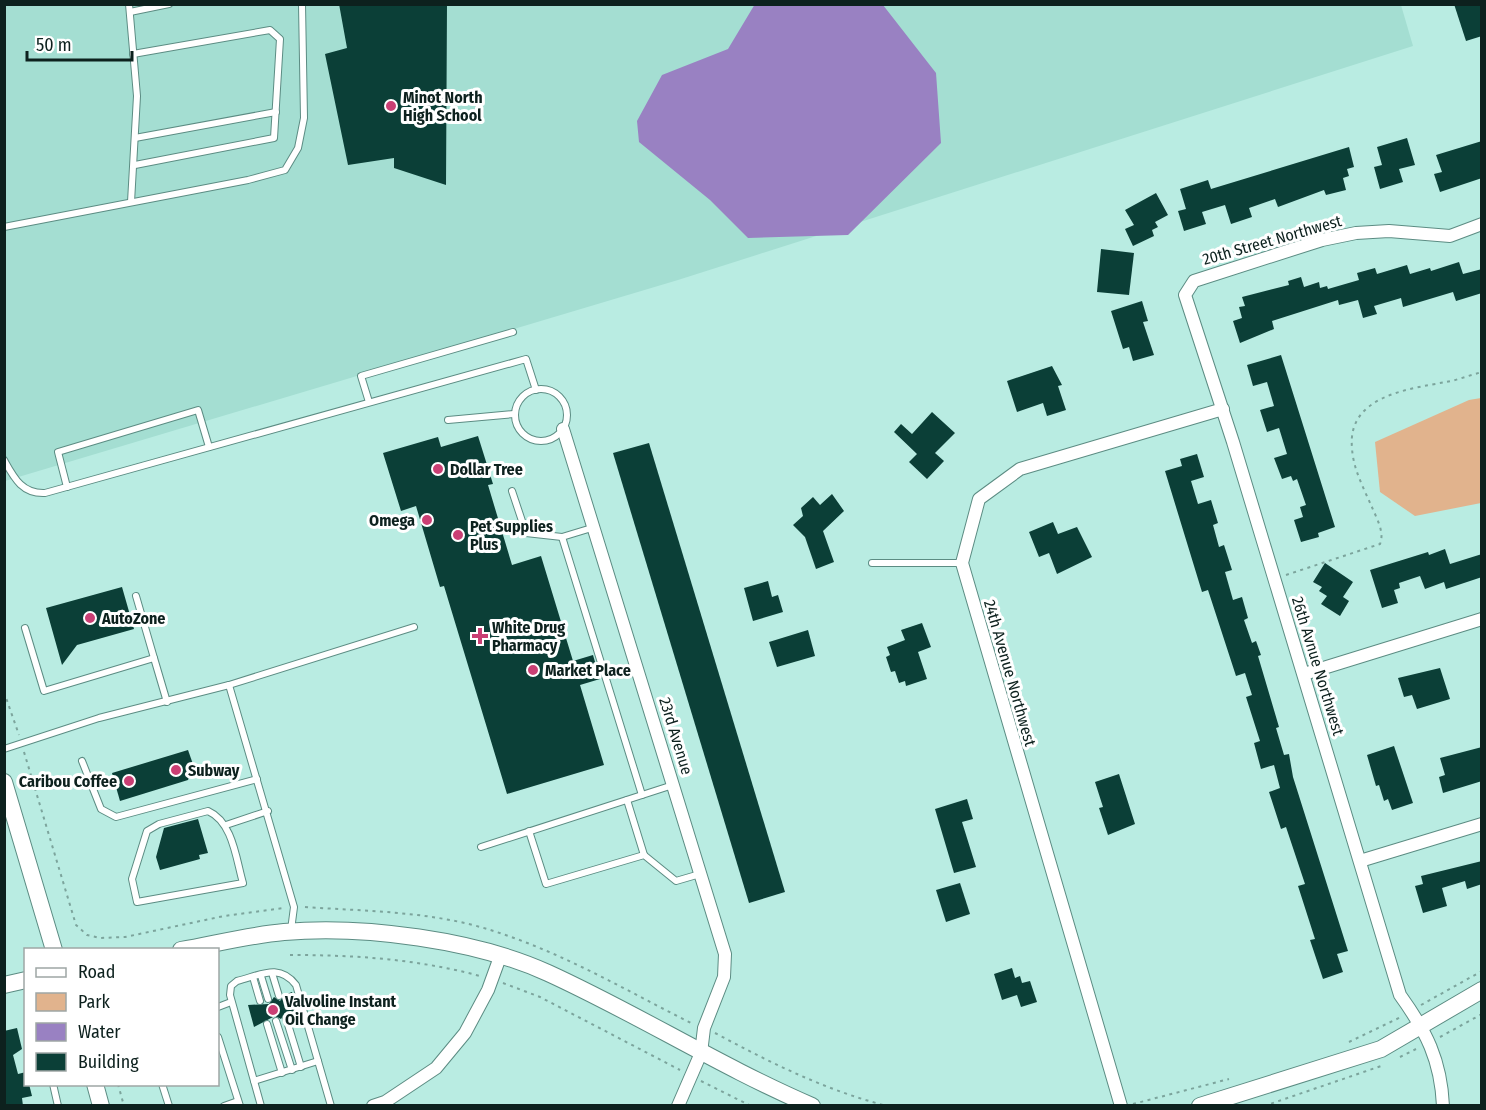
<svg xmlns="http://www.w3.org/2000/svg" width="1486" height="1110" viewBox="0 0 1486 1110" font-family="'Fira Sans Condensed',sans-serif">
  <rect width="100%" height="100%" fill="#b9ece2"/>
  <path fill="#a4ded2" d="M5,5H1401L1413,46L678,280L5,481Z"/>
  <path fill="#e1b38d" d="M1481,398V503L1415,516L1380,492L1375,442L1469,400Z"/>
  <path fill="#9981c2" d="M755,4L883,5L936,73L941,143L848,235L748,238L710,200L639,142L637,121L662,75L728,49Z"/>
  <g fill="#0b3f37">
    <path d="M339,4H447L446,185L394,168V158L348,165L325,54L347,48Z"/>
    <path d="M1454,4H1482V36L1466,41Z"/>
    <path d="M1407,138L1415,165L1399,169L1403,182L1380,189L1374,167L1382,165L1377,147Z"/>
    <path d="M1482,141V178L1440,192L1434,174L1442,172L1436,155Z"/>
    <path d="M1349,147L1354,167L1347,169L1349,176L1343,178L1346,190L1326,195L1324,190L1278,207L1275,199L1249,208L1252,217L1231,224L1225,205L1202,212L1206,224L1184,231L1178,211L1186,209L1180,189L1208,180L1211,189Z"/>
    <path d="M1156,193L1168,215L1155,222L1158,227L1152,230L1154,236L1133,246L1125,229L1134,225L1125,210Z"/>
    <path d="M1101,249L1134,253L1129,295L1097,292Z"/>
    <path d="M1459,262L1463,274L1482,269V293L1456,301L1453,292L1403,307L1401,298L1374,306L1377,314L1363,318L1358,300L1339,305L1338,300L1272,321L1274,329L1240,343L1233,321L1242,318L1239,307L1245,306L1242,297L1289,285L1288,281L1301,277L1304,287L1319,282L1320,288L1327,286L1328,289L1359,280L1357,273L1375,268L1377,274L1407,265L1410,274L1430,268L1431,271Z"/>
    <path d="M1142,301L1148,321L1143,322L1154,355L1133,361L1129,347L1123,349L1111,311Z"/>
    <path d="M1281,355L1335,527L1318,533L1319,537L1301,542L1294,520L1303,517L1300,507L1306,505L1297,479L1293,481L1291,476L1282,479L1274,458L1287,454L1279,428L1267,432L1260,410L1274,406L1267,382L1253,386L1247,365Z"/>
    <path d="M1052,366L1062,385L1058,386L1066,410L1047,416L1043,403L1017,412L1007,381Z"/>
    <path d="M932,412L955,433L935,453L944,461L927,479L909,462L917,454L894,432L901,424L912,434Z"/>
    <path d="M478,436L493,484L488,485L512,565L541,556L573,661L593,655L600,679L580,685L604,765L507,794L444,586L440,587L416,506L401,511L383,453L438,437L441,447Z"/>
    <path d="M649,443L785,892L749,903L613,453Z"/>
    <path d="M1197,454L1204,477L1191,481L1198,504L1211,500L1218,523L1213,525L1219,547L1224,545L1232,570L1225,572L1233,600L1242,597L1248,618L1244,620L1252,643L1256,641L1261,655L1258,656L1279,727L1276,728L1284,755L1289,754L1293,777L1348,951L1337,954L1343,972L1323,979L1310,940L1315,939L1298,886L1305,884L1286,827L1281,829L1269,792L1280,788L1274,765L1261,769L1254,743L1260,741L1246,697L1252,695L1245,673L1236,676L1208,590L1202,592L1165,471L1182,466L1180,459Z"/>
    <path d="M832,494L844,511L823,531L834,562L816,569L805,537L793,525L803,516L801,508L813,497L820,505Z"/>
    <path d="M1053,522L1058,534L1077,527L1092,557L1057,574L1049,553L1039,557L1029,532Z"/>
    <path d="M1445,549L1450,564L1482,554V577L1446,589L1444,582L1425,589L1420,576L1399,583L1400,588L1394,590L1398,603L1382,608L1370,570L1428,552L1429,555Z"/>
    <path d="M1325,563L1353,582L1343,597L1349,601L1340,616L1321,604L1327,596L1319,591L1322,587L1313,582Z"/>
    <path d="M768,581L772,597L778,595L783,612L753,621L744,588Z"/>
    <path d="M122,587L134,629L77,645L62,665L46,608Z"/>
    <path d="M922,623L931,647L918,652L927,679L906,686L905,681L899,683L895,671L891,672L886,657L890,655L887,647L905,640L901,630Z"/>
    <path d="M808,630L815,656L777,667L769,642Z"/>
    <path d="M1440,668L1450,699L1417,709L1412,695L1404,697L1398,678Z"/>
    <path d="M1394,746L1413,803L1392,810L1388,799L1384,801L1379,785L1376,786L1367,755Z"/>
    <path d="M1482,747V781L1443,793L1439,777L1445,775L1440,758Z"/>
    <path d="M188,750L194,767L188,780L120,801L112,773Z"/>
    <path d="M1119,774L1135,824L1108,835L1099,808L1103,807L1095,782Z"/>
    <path d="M967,799L973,819L962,822L976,867L954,873L935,809Z"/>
    <path d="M198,819L208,853L199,855L200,859L160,870L156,857L164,828Z"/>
    <path d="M1482,861V884L1467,889L1465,881L1442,888L1447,906L1423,913L1415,886L1423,884L1421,876Z"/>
    <path d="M960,883L970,914L946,922L936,890Z"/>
    <path d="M1012,968L1015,978L1020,976L1022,983L1030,981L1037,1002L1021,1007L1017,995L1002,1000L994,974Z"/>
    <path d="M292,992L299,1014L291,1016L285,1013L281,1019L275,1016L254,1027L248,1005L269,1004L274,997L280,1001L284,995Z"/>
    <path d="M17,1028L22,1049L13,1055L18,1074L26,1072V1084H29L32,1096L22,1098L23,1106H4V1031Z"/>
  </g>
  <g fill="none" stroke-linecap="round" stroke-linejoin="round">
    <g stroke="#5c8c83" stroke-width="8">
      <g id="lane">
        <path d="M129,4L137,96L131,202"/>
        <path d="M130,12L169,4"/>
        <path d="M133,54L270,30L280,39L274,138L135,165"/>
        <path d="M135,138L276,112"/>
        <path d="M4,227L248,180L285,170L298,148L304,118L302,4"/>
        <circle cx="541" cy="415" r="26"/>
        <path d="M369,402L361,376L513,332"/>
        <path d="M448,420L514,414"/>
        <path d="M4,460C14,478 22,494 45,493L526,359L536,390"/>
        <path d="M67,487L58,452L198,410L209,447"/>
        <path d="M512,491L526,533L562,537"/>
        <path d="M595,527L562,537L642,795"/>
        <path d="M872,563H962"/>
        <path d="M136,596L154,658"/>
        <path d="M25,628L44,691L154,658L167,702"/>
        <path d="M229,685L294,907L291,930"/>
        <path d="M4,749L99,718L229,685L414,627"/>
        <path d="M82,761L101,809L116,817L257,779"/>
        <path d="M627,800L644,855"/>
        <path d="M208,811C233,822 236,859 243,883L137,902L132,879L147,831L159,824Z"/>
        <path d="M226,825L268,811"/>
        <path d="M529,831L546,884L644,855L676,881L700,874"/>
        <path d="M481,847L673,785"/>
        <path d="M272,973L279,996"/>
        <path d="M261,976L268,999"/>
        <path d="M253,977L260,1001"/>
        <path d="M218,1007L231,1002"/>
        <path d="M286,1018L301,1067"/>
        <path d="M276,1021L292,1070"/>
        <path d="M267,1024L282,1073"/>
        <path d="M218,1037L240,1106"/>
        <path d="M254,1081L318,1061"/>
        <path d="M53,1084L58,1106"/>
        <path d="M162,1084L169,1106"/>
        <path d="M224,1106L238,1101"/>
        <path d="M261,1106L230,995L231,986L237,981C261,975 279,963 296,985L331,1106"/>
      </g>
    </g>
    <g stroke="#5c8c83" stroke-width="14">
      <g id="street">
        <path d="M563,429L725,954L724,977L704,1028L701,1053L678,1106"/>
        <path d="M1304,674L1482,619"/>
        <path d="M1360,861L1482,824"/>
        <path d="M373,1106L385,1102L436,1068L465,1033L488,990L500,957"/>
        <path d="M1121,1106L962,563L979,499L1020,469L1223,409"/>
        <path d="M1443,1106C1441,1060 1426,1031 1400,995L1233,442L1185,295L1194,281L1322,240L1356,233L1389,231L1450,236L1482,224"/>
      </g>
    </g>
    <g stroke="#5c8c83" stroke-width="18">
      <g id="secondary">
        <path d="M4,782L54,950"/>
        <path d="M181,950C215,944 250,935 284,932C363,925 476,940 548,973C638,1014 721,1067 812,1106"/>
        <path d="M4,985L26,980"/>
        <path d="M95,1084L101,1106"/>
        <path d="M1200,1106L1381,1049L1482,990"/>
      </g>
    </g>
    <g stroke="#7ca49c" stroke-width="2" stroke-dasharray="3 4.5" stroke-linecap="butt">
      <path d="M1286,575L1380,544C1385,532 1376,517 1371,505C1363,487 1353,468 1352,448C1347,396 1408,389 1446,382C1458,380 1470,375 1482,372"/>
      <path d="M4,692L19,735"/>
      <path d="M24,752L76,925L87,935L100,938L125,937L224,916L284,908"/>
      <path d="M305,907C362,911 417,911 473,925C552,946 621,988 693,1024"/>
      <path d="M290,955C355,955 417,959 480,976"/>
      <path d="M503,983L540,997L680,1070"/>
      <path d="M1421,1005L1482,971"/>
      <path d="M715,1033C771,1063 825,1090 887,1106"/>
      <path d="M1440,1037L1482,1014"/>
      <path d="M1349,1042L1401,1017"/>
      <path d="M1400,1057L1416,1049"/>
      <path d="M701,1081L751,1106"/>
      <path d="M118,1084L124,1106"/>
      <path d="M1133,1104L1229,1079"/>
      <path d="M1264,1106L1384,1065"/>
    </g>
    <use href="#lane" stroke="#fff" stroke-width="6"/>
    <use href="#street" stroke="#fff" stroke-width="12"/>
    <use href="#secondary" stroke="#fff" stroke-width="16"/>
  </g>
  <g fill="#ca3f74" stroke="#fff" stroke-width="2">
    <circle cx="391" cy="106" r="6"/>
    <circle cx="438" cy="469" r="6"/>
    <circle cx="427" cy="520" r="6"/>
    <circle cx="458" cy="535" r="6"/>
    <circle cx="90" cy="618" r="6"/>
    <path d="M477 627h6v6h6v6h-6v6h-6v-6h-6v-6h6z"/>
    <circle cx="533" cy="670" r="6"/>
    <circle cx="176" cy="770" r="6"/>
    <circle cx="129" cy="781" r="6"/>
    <circle cx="273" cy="1010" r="6"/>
  </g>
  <g text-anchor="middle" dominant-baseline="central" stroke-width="6" stroke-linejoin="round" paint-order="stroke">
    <g font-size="16" font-weight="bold" fill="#0d211e" stroke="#fff" text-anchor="start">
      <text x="403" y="97">Minot North<tspan x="403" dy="18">High School</tspan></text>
      <text x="450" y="469">Dollar Tree</text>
      <text x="415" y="520" text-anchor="end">Omega</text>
      <text x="470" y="526">Pet Supplies<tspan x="470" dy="18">Plus</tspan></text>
      <text x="102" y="618">AutoZone</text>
      <text x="492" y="627">White Drug<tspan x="492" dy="18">Pharmacy</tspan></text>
      <text x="545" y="670">Market Place</text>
      <text x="188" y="770">Subway</text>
      <text x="117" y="781" text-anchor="end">Caribou Coffee</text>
      <text x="285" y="1001">Valvoline Instant<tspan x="285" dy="18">Oil Change</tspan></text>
    </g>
    <g font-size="16" fill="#0d211e" stroke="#fff">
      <text transform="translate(1272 240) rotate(-16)">20th Street Northwest</text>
      <text transform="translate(1318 666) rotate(73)">26th Avnue Northwest</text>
      <text transform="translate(1010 673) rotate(74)">24th Avenue Northwest</text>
      <text transform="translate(676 736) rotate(73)">23rd Avenue</text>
    </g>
  </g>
  <rect width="1486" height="1110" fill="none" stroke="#0d211e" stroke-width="12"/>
  <rect x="24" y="948" width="195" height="138" fill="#ffffff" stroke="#9ea6a5" stroke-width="1.5"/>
  <rect x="36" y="968" width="30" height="9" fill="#ffffff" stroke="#9ea6a5" stroke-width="1.5"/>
  <text x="78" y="978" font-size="18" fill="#0d211e">Road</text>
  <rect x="36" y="993" width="30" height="18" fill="#e1b38d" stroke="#9ea6a5" stroke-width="1.5"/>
  <text x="78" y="1008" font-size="18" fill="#0d211e">Park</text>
  <rect x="36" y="1023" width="30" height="18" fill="#9981c2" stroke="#9ea6a5" stroke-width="1.5"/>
  <text x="78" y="1038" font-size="18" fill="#0d211e">Water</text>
  <rect x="36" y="1053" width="30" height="18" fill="#0b3f37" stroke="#9ea6a5" stroke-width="1.5"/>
  <text x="78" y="1068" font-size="18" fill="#0d211e">Building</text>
  <path d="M27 51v9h105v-9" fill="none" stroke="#0d211e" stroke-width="3"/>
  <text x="36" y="51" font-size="18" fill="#0d211e" stroke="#ffffff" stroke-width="4.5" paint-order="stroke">50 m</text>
</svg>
